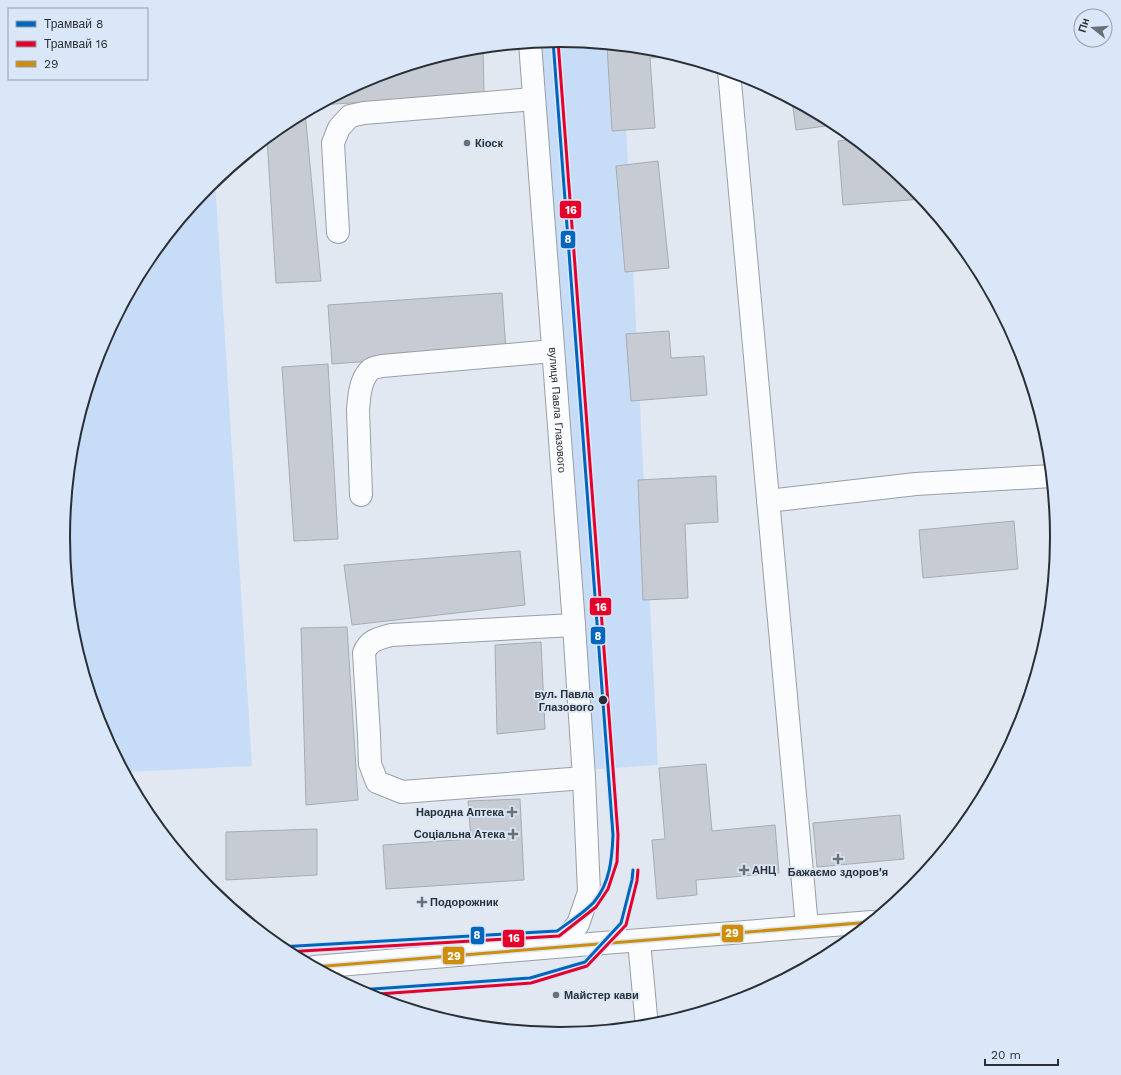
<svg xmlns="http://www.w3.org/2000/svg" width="1121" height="1075" viewBox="0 0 1121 1075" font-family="'Work Sans',sans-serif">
  <rect width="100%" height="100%" fill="#e1e8f1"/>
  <g fill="#c7dcf6">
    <path d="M561,40L622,46L658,765L572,771L523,44Z"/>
    <path d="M215,181L252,766L125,772L101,728L73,634L63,537L73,440L101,347L147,261L209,186Z"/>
  </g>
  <g fill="#c7ccd4" stroke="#a6acb2">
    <path d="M607,45L658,50L679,56L650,58L655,128L612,131Z"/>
    <path d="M483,48L484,94L320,105L370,78L464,50Z"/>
    <path d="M792,100L832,121L833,125L796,130Z"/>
    <path d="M305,112L321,281L276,283L267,138L284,124Z"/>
    <path d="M856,139L912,186L923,199L843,205L838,141Z"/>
    <path d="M658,161L669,268L625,272L616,166Z"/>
    <path d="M502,293L506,351L332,364L328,305Z"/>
    <path d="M669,331L671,358L704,356L707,395L631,401L626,334Z"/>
    <path d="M328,364L338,539L294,541L282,367Z"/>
    <path d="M716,476L718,522L685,524L688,598L643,600L638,480Z"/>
    <path d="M1014,521L1018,569L923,578L919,530Z"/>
    <path d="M520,551L525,605L352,625L344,565Z"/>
    <path d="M347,627L358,800L306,805L301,628Z"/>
    <path d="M541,642L545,729L497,734L495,645Z"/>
    <path d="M706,764L712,831L775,825L779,873L696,880L697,895L657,899L652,840L665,839L659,768Z"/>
    <path d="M520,799L524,880L386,889L383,845L471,839L468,801Z"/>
    <path d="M900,815L904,859L817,867L813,823Z"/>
    <path d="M317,829V875L226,880V832Z"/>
  </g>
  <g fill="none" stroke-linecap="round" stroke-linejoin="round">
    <g stroke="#9a9fa6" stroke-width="24">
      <g id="minor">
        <path id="s1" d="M530,43L574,625L584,778L589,892L578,924L559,946"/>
        <path d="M729,71L807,927"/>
        <path d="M338,232L333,143L339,128L350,116L364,113L534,99"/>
        <path d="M361,495L358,410C359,397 360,380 370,370C373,367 379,367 382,366L553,351"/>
        <path d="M768,501L916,484L1052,476"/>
        <path d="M574,625L391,635C380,638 368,640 364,653L369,735L370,764L377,782L402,792L584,778"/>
        <path d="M639,941L647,1027"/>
        <path d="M314,967L603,943L872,922"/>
      </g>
    </g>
    <use href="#minor" stroke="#fafcfd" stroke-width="22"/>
    <g stroke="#dae7f8" stroke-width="6">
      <path id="bus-1" d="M314,967L872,922"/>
    </g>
    <use href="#bus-1" stroke="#ce8e0b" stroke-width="3"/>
    <g stroke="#dae7f8" stroke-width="6">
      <g id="tram-1">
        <path d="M279,947L557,931C568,923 585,912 594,902C610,883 612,859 613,835L553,41"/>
        <path d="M358,990L530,978L585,962L621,923L632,880L633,870"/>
      </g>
    </g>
    <g stroke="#dae7f8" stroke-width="6">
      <g id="tram-2">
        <path d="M285,952L559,936L596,907L608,889L617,862L618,835L558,41"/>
        <path d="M365,995L531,983L587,966L626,925L637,881L638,870"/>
      </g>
    </g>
    <use href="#tram-1" stroke="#0065bd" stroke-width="3"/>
    <use href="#tram-2" stroke="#e4002b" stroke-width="3"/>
  </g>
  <g fill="#6a7077" stroke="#dae7f8" stroke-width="1.5">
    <circle cx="467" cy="143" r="4"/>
    <path d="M510 806h4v4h4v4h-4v4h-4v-4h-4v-4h4z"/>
    <path d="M511 828h4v4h4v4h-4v4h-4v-4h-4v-4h4z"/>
    <path d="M836 853h4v4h4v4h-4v4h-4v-4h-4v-4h4z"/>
    <path d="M742 864h4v4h4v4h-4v4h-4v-4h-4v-4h4z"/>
    <path d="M420 896h4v4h4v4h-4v4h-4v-4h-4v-4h4z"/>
    <circle cx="556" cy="995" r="4"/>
  </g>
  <circle fill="#2a2f35" stroke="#dae7f8" stroke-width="1.5" cx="603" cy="700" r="5"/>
  <g text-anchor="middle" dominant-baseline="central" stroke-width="3.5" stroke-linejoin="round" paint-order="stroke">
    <g font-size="11" font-weight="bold" fill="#2a2f35" stroke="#dae7f8" text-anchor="start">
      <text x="475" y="143">Кіоск</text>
      <text x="504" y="812" text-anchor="end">Народна Аптека</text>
      <text x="505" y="834" text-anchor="end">Соціальна Атека</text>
      <text x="752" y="870">АНЦ</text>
      <text x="838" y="872" text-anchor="middle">Бажаємо здоров'я</text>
      <text x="430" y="902">Подорожник</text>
      <text x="564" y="995">Майстер кави</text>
    </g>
    <g font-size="11" fill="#2a2f35" stroke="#dae7f8">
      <text stroke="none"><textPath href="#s1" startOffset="368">вулиця Павла Глазового</textPath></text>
    </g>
    <g font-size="11" font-weight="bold" fill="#2a2f35" stroke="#dae7f8" text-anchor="end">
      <text x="594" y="694">вул. Павла<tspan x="594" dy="13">Глазового</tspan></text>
    </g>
  </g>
  <path d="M0 0H1121V1075H0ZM70 537a490 490 0 1 1 980 0a490 490 0 1 1-980 0Z" fill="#dae7f8" fill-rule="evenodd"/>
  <path fill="none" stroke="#2a2f35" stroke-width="2" d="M70 537a490 490 0 1 1 980 0a490 490 0 1 1-980 0Z"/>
  <g stroke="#dae7f8" stroke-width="1.5">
    <rect x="559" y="200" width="23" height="19" rx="4" fill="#e4002b"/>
    <rect x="560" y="230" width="16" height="19" rx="4" fill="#0065bd"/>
    <rect x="589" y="597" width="23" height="19" rx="4" fill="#e4002b"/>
    <rect x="590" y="626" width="16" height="19" rx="4" fill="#0065bd"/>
    <rect x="721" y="924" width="23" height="19" rx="4" fill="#ce8e0b"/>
    <rect x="470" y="926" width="15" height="19" rx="4" fill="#0065bd"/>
    <rect x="502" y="929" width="23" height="19" rx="4" fill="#e4002b"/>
    <rect x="442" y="946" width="23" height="19" rx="4" fill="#ce8e0b"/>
  </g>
  <g font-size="11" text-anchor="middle" font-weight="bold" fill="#fff">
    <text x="571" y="214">16</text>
    <text x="568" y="243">8</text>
    <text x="601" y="611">16</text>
    <text x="598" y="640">8</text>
    <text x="732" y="937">29</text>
    <text x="477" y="939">8</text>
    <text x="514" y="942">16</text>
    <text x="454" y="960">29</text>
  </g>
  <rect x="8" y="8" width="140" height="72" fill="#dae7f8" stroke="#949daa"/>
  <rect x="16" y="21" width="20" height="6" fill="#0065bd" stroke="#949daa"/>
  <text x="44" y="28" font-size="12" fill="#2a2f35">Трамвай 8</text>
  <rect x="16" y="41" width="20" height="6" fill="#e4002b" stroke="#949daa"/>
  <text x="44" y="48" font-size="12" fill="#2a2f35">Трамвай 16</text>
  <rect x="16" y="61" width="20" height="6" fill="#ce8e0b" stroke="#949daa"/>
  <text x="44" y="68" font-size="12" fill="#2a2f35">29</text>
  <g transform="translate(1093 28) rotate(287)"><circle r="19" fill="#dae7f8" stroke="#949daa"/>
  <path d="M0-3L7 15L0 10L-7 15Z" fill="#6a7077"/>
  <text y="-6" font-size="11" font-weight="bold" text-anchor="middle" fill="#2a2f35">Пн</text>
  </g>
  <path d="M985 1059v6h73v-6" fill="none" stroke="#2a2f35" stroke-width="2"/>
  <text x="991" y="1059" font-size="12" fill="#2a2f35" stroke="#dae7f8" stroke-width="3" paint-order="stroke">20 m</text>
</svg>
